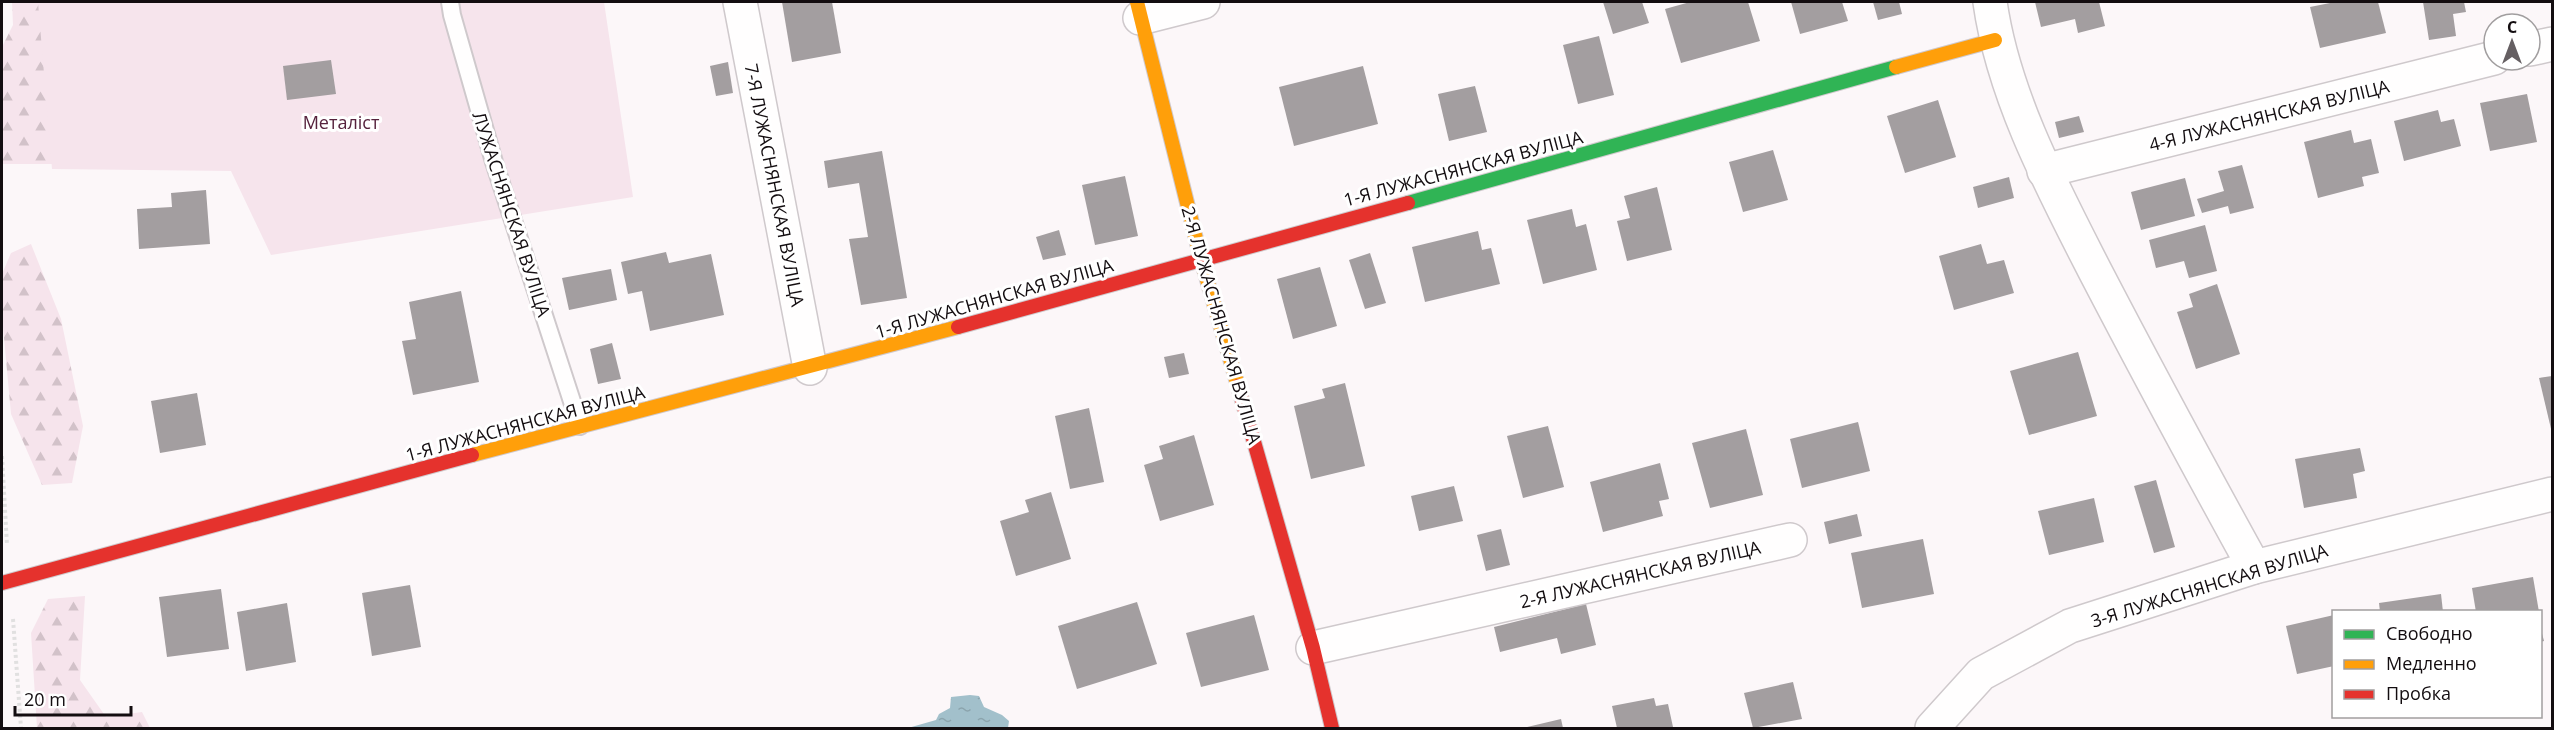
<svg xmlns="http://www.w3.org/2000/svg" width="2554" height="730" viewBox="0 0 2554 730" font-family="'Open Sans',sans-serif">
  <defs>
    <pattern id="forest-firs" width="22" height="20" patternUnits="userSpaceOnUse" patternTransform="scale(1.5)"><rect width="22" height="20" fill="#f6e4ec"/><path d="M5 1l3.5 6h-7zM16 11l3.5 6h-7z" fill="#d2c2c9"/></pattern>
    <pattern id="water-ripples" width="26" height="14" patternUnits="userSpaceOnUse" patternTransform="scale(1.5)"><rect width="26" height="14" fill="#a2c0cb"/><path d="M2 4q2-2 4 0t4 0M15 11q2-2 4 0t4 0" fill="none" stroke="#8ba4ad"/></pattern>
  </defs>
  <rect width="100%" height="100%" fill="#fcf7f9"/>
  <g fill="url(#forest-firs)">
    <path d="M12,2H169L76,164H2V47L13,25Z"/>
    <path d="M31,244L61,319L83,426L72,483L42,485L11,414L2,316V274L11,253Z"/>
    <path d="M85,596L80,680L106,717L142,712L150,728H37L31,633L48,599Z"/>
  </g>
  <path fill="#f6e4ec" d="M38,2H604L633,197L271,255L231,171L52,169Z"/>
  <path fill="url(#water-ripples)" d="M970,695L979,696L984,707L1002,715L1009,721L1008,728H908L936,720L939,714L950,708L951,697Z"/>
  <g fill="#a39ea0">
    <path d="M782,2H832L841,53L792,62Z"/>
    <path d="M1603,2H1642L1649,23L1613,34Z"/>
    <path d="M1690,2H1748L1760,41L1681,63L1665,9Z"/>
    <path d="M1791,2H1842L1848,21L1800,34Z"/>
    <path d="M1873,2H1899L1902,14L1878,20Z"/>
    <path d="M2035,2H2099L2105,26L2078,33L2075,19L2041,27Z"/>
    <path d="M2335,2H2378L2386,33L2320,48L2310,7Z"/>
    <path d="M2423,2H2464L2466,12L2453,14L2456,36L2429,40Z"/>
    <path d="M1599,36L1614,95L1578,104L1563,45Z"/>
    <path d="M331,60L336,94L287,100L283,66Z"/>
    <path d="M728,62L733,93L716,96L710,66Z"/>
    <path d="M1363,66L1378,124L1294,146L1279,87Z"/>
    <path d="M1475,86L1487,132L1449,141L1438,94Z"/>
    <path d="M2527,94L2537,142L2490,151L2480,103Z"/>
    <path d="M1938,100L1956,157L1905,173L1887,116Z"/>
    <path d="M2438,110L2441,122L2454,119L2461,146L2404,161L2394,121Z"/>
    <path d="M2079,116L2084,132L2059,138L2055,122Z"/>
    <path d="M2351,130L2354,143L2371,139L2379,173L2362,177L2364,186L2318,198L2304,142Z"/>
    <path d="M1773,150L1788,200L1743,212L1729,162Z"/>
    <path d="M882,151L907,298L861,305L849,239L868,237L859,183L828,188L824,161Z"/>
    <path d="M2242,165L2254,208L2230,214L2228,206L2202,213L2197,199L2224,191L2218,171Z"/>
    <path d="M1125,176L1138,236L1095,245L1082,185Z"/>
    <path d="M2009,177L2014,198L1978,208L1973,187Z"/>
    <path d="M2185,178L2195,216L2141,230L2131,192Z"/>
    <path d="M1657,187L1672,250L1627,261L1617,221L1630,218L1624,196Z"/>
    <path d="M206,190L210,244L139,249L137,209L172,207L171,193Z"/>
    <path d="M1572,209L1576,227L1586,224L1597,270L1543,284L1527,220Z"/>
    <path d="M2205,225L2217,271L2189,278L2184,261L2156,268L2149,240Z"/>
    <path d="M1059,230L1066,255L1043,260L1036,237Z"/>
    <path d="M1478,231L1482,250L1491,248L1500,284L1425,302L1412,247Z"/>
    <path d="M1981,244L1987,264L2004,260L2014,293L1954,310L1939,256Z"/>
    <path d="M666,252L669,263L711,254L724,315L650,331L642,291L628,294L621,262Z"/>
    <path d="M1370,253L1386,303L1365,309L1349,260Z"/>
    <path d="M1320,267L1337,326L1293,339L1277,279Z"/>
    <path d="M611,269L617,300L569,310L562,278Z"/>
    <path d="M2217,284L2240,354L2196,369L2177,312L2193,307L2189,294Z"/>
    <path d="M461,291L479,382L413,395L402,341L416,339L409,302Z"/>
    <path d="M612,343L621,379L598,384L590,349Z"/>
    <path d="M2078,352L2097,416L2029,435L2010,371Z"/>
    <path d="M1184,353L1189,374L1169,378L1164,357Z"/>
    <path d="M2552,376V433L2539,378Z"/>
    <path d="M1345,383L1365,466L1311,479L1294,406L1325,398L1322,389Z"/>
    <path d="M197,393L206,445L160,453L151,401Z"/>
    <path d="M1089,408L1104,482L1070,489L1055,416Z"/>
    <path d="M1858,422L1870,471L1802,488L1790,439Z"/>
    <path d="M1548,426L1564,487L1523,498L1507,436Z"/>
    <path d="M1746,429L1763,495L1710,508L1692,443Z"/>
    <path d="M1194,435L1214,505L1160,521L1144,465L1163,459L1159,446Z"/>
    <path d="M2360,448L2365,471L2353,474L2357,498L2304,508L2295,459Z"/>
    <path d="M1660,463L1669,499L1659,501L1663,516L1603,532L1590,482Z"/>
    <path d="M2156,480L2175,547L2154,553L2134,486Z"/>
    <path d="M1454,486L1463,521L1419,531L1411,496Z"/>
    <path d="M1051,492L1071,559L1016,576L1000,521L1029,512L1025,500Z"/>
    <path d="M2094,498L2104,542L2049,555L2038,511Z"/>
    <path d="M1857,514L1862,536L1829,544L1824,522Z"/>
    <path d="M1501,529L1510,565L1486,571L1477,535Z"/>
    <path d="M1923,539L1934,594L1862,608L1851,553Z"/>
    <path d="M2533,577L2539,612H2476L2472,588Z"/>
    <path d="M410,585L421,647L372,656L362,593Z"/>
    <path d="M221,589L229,649L167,657L159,597Z"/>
    <path d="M2441,594L2443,612H2380L2379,603Z"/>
    <path d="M1137,602L1157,664L1077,689L1058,626Z"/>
    <path d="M287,603L296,662L246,671L237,612Z"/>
    <path d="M1586,604L1596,645L1561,654L1557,638L1500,652L1494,627Z"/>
    <path d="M1254,615L1269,670L1201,687L1186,633Z"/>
    <path d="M2334,615V666L2297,674L2286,626Z"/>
    <path d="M2540,626L2544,641L2540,642Z"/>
    <path d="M1793,682L1802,719L1753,728L1744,693Z"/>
    <path d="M1654,698L1656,706L1668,704L1673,727L1617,728L1612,706Z"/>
    <path d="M1561,719L1563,728H1523Z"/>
  </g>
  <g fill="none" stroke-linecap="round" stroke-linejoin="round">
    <g stroke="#cfc9cc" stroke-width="20">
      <path id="lane" d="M450,2L452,15L494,162L580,426"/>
    </g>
    <g stroke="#cfc9cc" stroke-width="36">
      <g id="street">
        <path d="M740,2L810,368"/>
        <path d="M1990,2C2003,95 2052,187 2095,271C2147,371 2200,469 2254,567"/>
        <path d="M1140,18L1203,2"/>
        <path d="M2530,49L2552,44"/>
        <path d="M2044,171L2494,58"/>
        <path d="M1313,648L1790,540"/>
        <path d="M1932,728L1981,674L2070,626L2254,567L2552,494"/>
      </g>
    </g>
    <g stroke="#cfc9cc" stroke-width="16">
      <path id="fast" d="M1408,203L1896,67"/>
    </g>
    <g stroke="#cfc9cc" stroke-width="16">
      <g id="slow">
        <path d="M1137,2L1201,259L1238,386"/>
        <path d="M1896,67L1995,40"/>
        <path d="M472,455L958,327"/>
      </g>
    </g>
    <g stroke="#cfc9cc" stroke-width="16">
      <g id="jam">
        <path d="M958,327L1408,203"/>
        <path d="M1238,386L1313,648L1332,728"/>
        <path d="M2,583L472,455"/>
      </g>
    </g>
    <g stroke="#e1e0e0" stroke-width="4" stroke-dasharray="3 3" stroke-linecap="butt">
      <path d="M2,456L7,545"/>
      <path d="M13,619L21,728"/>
    </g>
    <use href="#lane" stroke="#fffefe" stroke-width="16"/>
    <use href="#street" stroke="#fffefe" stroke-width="33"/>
    <use href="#fast" stroke="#30b455" stroke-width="14"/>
    <use href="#slow" stroke="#ff9f0a" stroke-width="14"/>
    <use href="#jam" stroke="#e5322d" stroke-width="14"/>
  </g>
  <g text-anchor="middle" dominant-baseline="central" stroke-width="6" stroke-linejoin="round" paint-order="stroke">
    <g font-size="18" fill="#130d10" stroke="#fff">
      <text transform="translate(2269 115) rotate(-14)">4-Я ЛУЖАСНЯНСКАЯ ВУЛІЦА</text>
      <text transform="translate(1463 168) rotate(-15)">1-Я ЛУЖАСНЯНСКАЯ ВУЛІЦА</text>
      <text transform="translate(775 185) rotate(79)">7-Я ЛУЖАСНЯНСКАЯ ВУЛІЦА</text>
      <text transform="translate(512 214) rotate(72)">ЛУЖАСНЯНСКАЯ ВУЛІЦА</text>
      <text transform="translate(994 298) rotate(-16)">1-Я ЛУЖАСНЯНСКАЯ ВУЛІЦА</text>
      <text transform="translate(1222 325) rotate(74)">2-Я ЛУЖАСНЯНСКАЯ ВУЛІЦА</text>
      <text transform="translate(525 423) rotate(-15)">1-Я ЛУЖАСНЯНСКАЯ ВУЛІЦА</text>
      <text transform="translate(1640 574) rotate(-13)">2-Я ЛУЖАСНЯНСКАЯ ВУЛІЦА</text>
      <text transform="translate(2209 585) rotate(-17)">3-Я ЛУЖАСНЯНСКАЯ ВУЛІЦА</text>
    </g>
    <g font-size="18" fill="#56223d" stroke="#fff">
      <text x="341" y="122">Металіст</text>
    </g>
  </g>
  <rect width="2554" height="730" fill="none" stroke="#130d10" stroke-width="6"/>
  <rect x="2332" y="610" width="210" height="108" fill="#ffffff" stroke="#a19e9f" stroke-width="1.5"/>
  <rect x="2344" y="630" width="30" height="9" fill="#30b455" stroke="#a19e9f" stroke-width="1.5"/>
  <text x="2386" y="640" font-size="18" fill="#130d10">Свободно</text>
  <rect x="2344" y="660" width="30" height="9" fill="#ff9f0a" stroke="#a19e9f" stroke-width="1.5"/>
  <text x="2386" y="670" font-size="18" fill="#130d10">Медленно</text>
  <rect x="2344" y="690" width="30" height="9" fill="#e5322d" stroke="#a19e9f" stroke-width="1.5"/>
  <text x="2386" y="700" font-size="18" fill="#130d10">Пробка</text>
  <g transform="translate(2512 42)"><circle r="28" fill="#ffffff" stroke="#a19e9f" stroke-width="1.5"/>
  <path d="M0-4.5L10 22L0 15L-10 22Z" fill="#655f62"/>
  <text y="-9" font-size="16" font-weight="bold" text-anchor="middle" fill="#130d10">С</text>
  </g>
  <path d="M15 706v9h116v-9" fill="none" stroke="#130d10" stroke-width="3"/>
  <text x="24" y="706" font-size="18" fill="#130d10" stroke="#ffffff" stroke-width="4.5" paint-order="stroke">20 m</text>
</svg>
